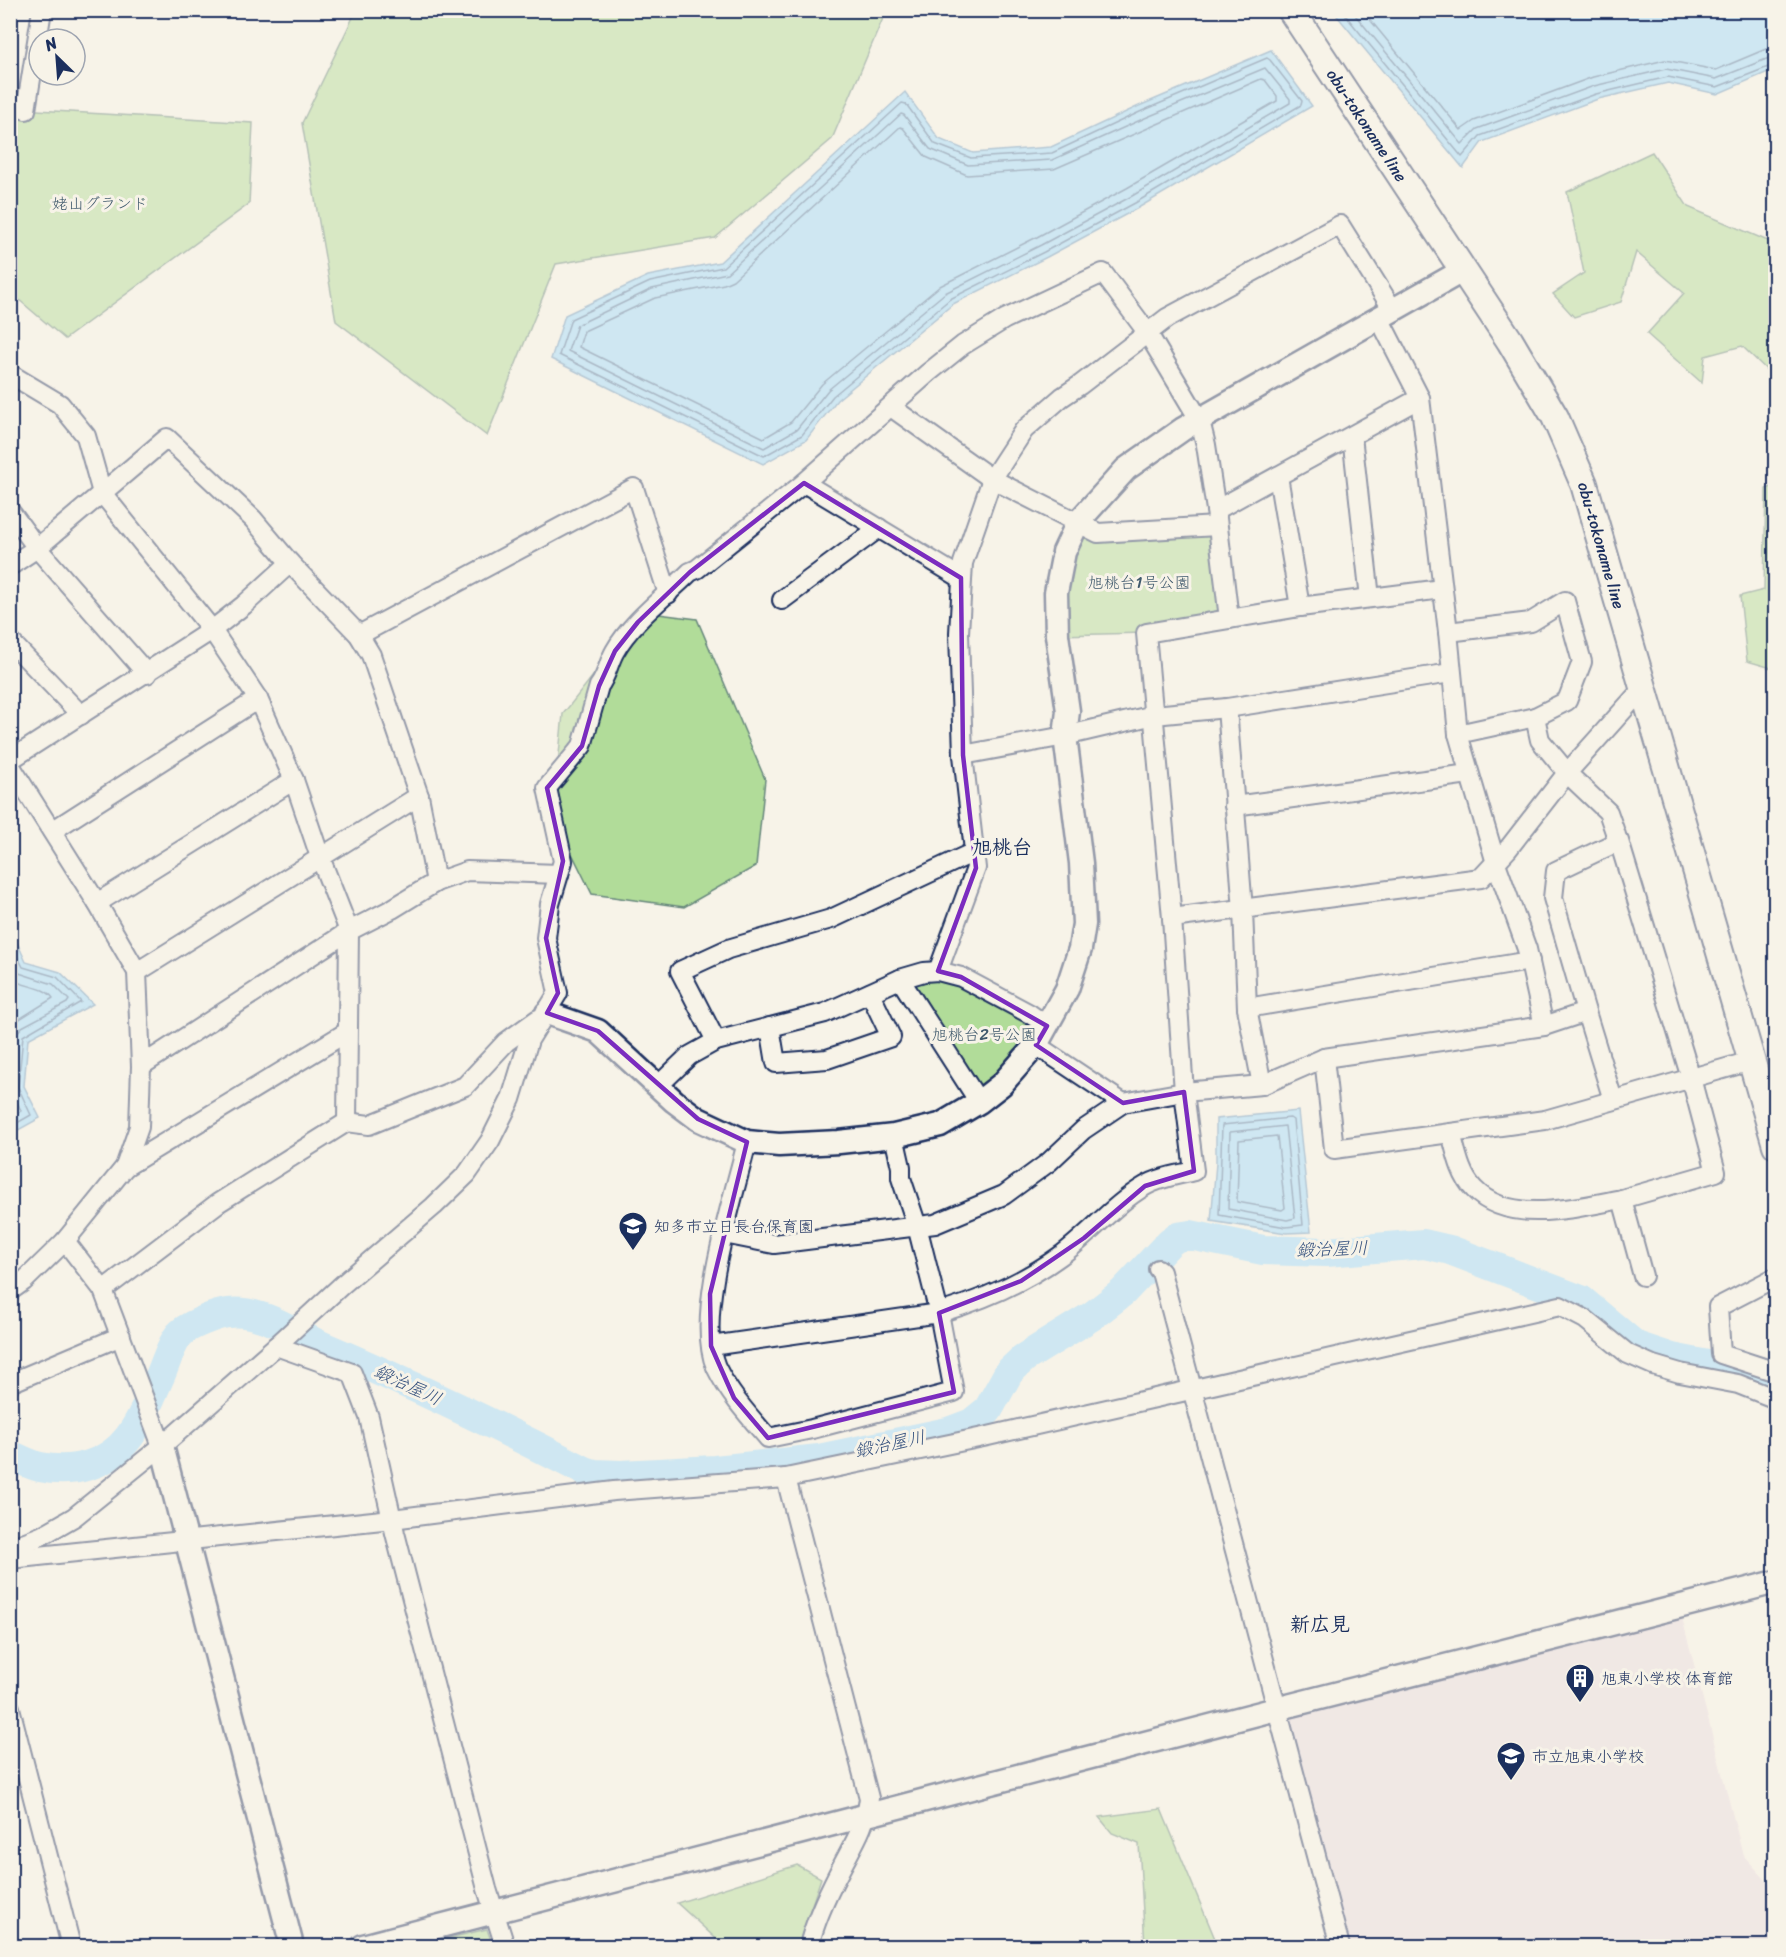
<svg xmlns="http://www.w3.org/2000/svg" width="1786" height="1957" viewBox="0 0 1786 1957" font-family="Sriracha,'Klee One',sans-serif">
  <rect width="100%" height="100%" fill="#f7f3e8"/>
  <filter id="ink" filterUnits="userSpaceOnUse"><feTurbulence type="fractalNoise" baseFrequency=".0167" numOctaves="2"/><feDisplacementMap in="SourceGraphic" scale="12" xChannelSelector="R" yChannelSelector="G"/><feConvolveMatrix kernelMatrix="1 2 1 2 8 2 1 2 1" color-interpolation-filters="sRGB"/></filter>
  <g filter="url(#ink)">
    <path fill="#e7dbe1" d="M1679,1606L1743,1855L1775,1890V1946H1345L1276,1709Z"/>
    <g fill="#b1dc99" stroke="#66867c" stroke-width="1.5">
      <path d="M356,11V10L886,11L832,139L715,238L556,264L487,436L336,321L302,123Z"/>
      <path d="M20,109L253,123L249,204L65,339L11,293V118Z"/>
      <path d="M1652,152L1688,207L1775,244V378L1742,346L1705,356L1702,383L1647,334L1684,293L1636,252L1621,302L1574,317L1553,294L1584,273L1567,192Z"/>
      <path d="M1775,486H1776L1775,669L1747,661L1740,596L1764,590L1766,489Z"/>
      <path d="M1078,522L1098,533L1217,526L1229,619L1146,633L1057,635Z"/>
      <path d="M643,612L697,619L765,779L756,866L684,907L592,894L553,815L563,714Z"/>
      <path d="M924,972L1030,1014L1032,1033L979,1102L900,979Z"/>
      <path d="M1161,1809L1218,1946H1145L1139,1844L1112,1833L1099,1817Z"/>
      <path d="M797,1865L821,1878L798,1946H724L677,1903Z"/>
      <path d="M487,1929L493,1946H416Z"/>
    </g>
    <g fill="#9ddafe" stroke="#6996be" stroke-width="1.5">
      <path d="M1333,11H1775V69L1717,94L1668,83L1598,99L1482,142L1463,168Z"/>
      <path d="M1271,50L1312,106L1138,208L1047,257L953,304L837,400L806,440L763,464L551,359L565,315L648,276L720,262L905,92L939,139L973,153L1051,147L1139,106Z"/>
      <path d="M11,899L13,902L11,929L26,962L60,972L93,1004L28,1039L24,1086L40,1118L11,1134Z"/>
      <path d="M1298,1111L1311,1232L1286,1233L1211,1221L1216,1163V1119Z"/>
    </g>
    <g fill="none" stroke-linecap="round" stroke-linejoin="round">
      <g stroke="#4f739e" stroke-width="1.5">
        <path d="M1341,10L1462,157L1480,136L1596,94L1668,77L1717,87L1776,64"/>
        <path d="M1351,10L1462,144L1477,129L1594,86L1666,69L1716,79L1769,58L1776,57"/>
        <path d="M1362,10L1461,130L1474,121L1593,77L1665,60L1716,70L1766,49L1776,48"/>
        <path d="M1267,58L1270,60L1302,101L1301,105L1135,203L1044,252L950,299L833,396L802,435L764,456L559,355L571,319L650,282L723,267L902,103L906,104L935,144L971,158L1052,153L1142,111Z"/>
        <path d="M1265,68L1290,99V103L1132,196L1041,245L945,293L828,390L797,429L764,448L568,351L577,325L652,289L727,273L901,114L904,115L930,149L968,165L1052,160L1145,118Z"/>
        <path d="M1261,79L1265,80L1277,96V101L1127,188L1037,237L940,286L822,384L791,422L764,438L579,347L584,331L655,298L724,284L733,280L900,127L903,128L926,157L967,175L1054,169Z"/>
        <path d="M10,942L23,967L57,977L81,1002L23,1036L18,1087L31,1115L10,1127"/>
        <path d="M10,960L19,973L53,984L69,1000L67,1003L22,1027L16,1034L11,1087L21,1111L10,1119"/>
        <path d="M10,978C23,988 44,985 53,998L10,1025"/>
        <path d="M1290,1118L1293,1120L1303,1225L1286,1227L1219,1215L1222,1125Z"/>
        <path d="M1285,1126L1295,1218L1287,1220L1228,1209L1230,1132Z"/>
        <path d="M1277,1136L1285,1208L1282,1210L1237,1202L1239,1140Z"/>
      </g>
      <path stroke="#9ddafe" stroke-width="30" d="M10,1455C20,1459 30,1465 40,1467C73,1474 108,1465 129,1437C143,1419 151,1396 160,1376C166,1363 170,1346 179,1335C186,1326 217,1314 228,1313C262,1309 293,1333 322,1346C411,1384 498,1426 585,1471L595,1474L621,1475L715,1470L819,1459L948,1432L972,1423L988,1410L1009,1372L1024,1358L1092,1316L1123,1292L1170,1242L1177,1237L1190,1235L1263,1250L1326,1252L1424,1244L1450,1250L1581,1300L1636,1346L1672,1358L1728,1369L1776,1386"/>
      <g stroke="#1b2f5e" stroke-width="22">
        <g id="minor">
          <path d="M26,110L42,10"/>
          <path d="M1393,310L1340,225L1167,318L1080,385L1062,397L1024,430L992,479L963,563L959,633L963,755L1065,736L1154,715L1227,708L1451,673"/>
          <path d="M10,374L60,404L86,436L102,493L212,630L258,699L294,780L320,857L349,931L347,1122L218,1203L103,1290"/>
          <path d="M891,407L992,479L1098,533L1217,526"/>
          <path d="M1352,436L1370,598"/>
          <path d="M1278,476L1300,607"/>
          <path d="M804,483L961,578"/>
          <path d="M1216,510L1420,398"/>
          <path d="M10,511L37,548L147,674"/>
          <path d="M10,566L37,548L167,438L253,519L290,563L359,635L371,655L419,796L436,882"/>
          <path d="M782,600L879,528"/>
          <path d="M1448,632L1531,622L1565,601L1582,662L1567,701L1535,717L1540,740L1569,775L1608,812L1616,835"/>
          <path d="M359,635L634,488L668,594"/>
          <path d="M10,641L81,715"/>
          <path d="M1227,708L1243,910L1247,1008L1262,1085"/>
          <path d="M1458,734L1535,717"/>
          <path d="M10,760L212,630L244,605L290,563"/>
          <path d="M10,765L97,903L137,972L141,1066L139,1127L125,1167L65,1241L24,1281L10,1291"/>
          <path d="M1234,806L1469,774"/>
          <path d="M52,831L258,699"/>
          <path d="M97,903L294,780"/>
          <path d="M1172,918L1481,878L1508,849L1567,773L1644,687"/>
          <path d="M938,971L976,868L963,755"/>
          <path d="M137,972L419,796"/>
          <path d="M900,979L979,1102"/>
          <path d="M1247,1008L1530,961"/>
          <path d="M1586,1012L1613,1100"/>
          <path d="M1544,1026L1586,1012L1553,898L1556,871L1619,841L1691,1078L1716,1172L1622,1199"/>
          <path d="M770,1027L776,1063L827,1059L891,1037L870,993"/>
          <path d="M716,1041L680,971L728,949L831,919L974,852"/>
          <path d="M1036,1045L1123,1103"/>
          <path d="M1324,1058L1334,1149L1545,1120L1751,1061"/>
          <path d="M141,1066L349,931L392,909L436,882L467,871L559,874"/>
          <path d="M659,1085L689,1056L716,1041L825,1013L900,979L924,972L938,971L961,977L1030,1014L1047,1026"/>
          <path d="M347,1122L369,1125L465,1086L506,1042L538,1019"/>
          <path d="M1451,1133C1456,1151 1460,1175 1474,1189C1509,1226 1579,1207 1622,1199L1643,1276"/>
          <path d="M894,1136L901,1167V1178L917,1226L939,1313C982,1300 1023,1283 1060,1256C1089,1235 1114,1204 1145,1186C1160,1177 1178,1175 1194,1171L1184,1092L1172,918L1146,633L1300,607L1442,589"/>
          <path d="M125,1167L347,1032"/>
          <path d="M724,1234L774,1244L935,1224L1004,1195L1049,1162L1083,1130L1123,1103L1184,1092L1262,1085L1324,1058L1544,1026L1527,949L1496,863L1458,734L1448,632L1420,398L1379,318"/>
          <path d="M65,1241L103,1290L162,1446"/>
          <path d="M1158,1269L1161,1272L1340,1946"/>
          <path d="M1776,1277L1718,1307L1721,1354L1776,1372"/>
          <path d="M276,1346L352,1373L369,1417L395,1533L487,1889L505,1946"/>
          <path d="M711,1346L939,1313L954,1392L812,1429L768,1438C749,1416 729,1394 716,1367C694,1316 734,1197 747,1142"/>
          <path d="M10,1383L121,1336"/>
          <path d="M786,1478L869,1798C866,1827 852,1846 839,1872C827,1895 815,1921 809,1946"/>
          <path d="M10,1548L41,1536L74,1517L162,1446L276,1346L342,1285L434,1206L467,1174L490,1141L511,1099L529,1040L558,993L546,938L550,904L563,861L547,788L582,746L599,686C607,676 608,663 615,651C632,621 665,597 690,572L697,569L804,483L928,373L963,345L1005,319L1103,273L1147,332L1200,421L1206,445L1216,510L1229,619"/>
          <path d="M10,1559L392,1519L614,1491L786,1478L988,1436L1560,1306L1585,1319L1628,1354L1653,1365L1680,1373L1738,1384L1776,1399"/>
          <path d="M10,1708L71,1946"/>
        </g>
      </g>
      <g stroke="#1b2f5e" stroke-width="27">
        <g id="tertiary">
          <path d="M547,1013L598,1031L674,1101L698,1119L747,1142L779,1145L839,1142L894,1136L940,1125L979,1102L1002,1084L1036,1045L1067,989L1080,949L1084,924L1081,863L1065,736L1068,711L1057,635L1056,593L1064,552L1078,522L1126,469L1183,429L1462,271"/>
          <path d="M162,1446L292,1946"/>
          <path d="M363,1946L1276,1709L1776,1582"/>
        </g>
      </g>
      <g stroke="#1b2f5e" stroke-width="30">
        <g id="secondary">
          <path id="s1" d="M1291,10L1510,341L1555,417L1584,484L1776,1145"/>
        </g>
      </g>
      <use href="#minor" stroke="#f7f3e8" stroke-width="18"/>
      <use href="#tertiary" stroke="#f7f3e8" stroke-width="22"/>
      <use href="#secondary" stroke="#f7f3e8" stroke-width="26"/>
    </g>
  </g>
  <path d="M0 0H1786V1957H0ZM804,483L961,578L963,755L976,868L938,971L961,977L1047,1026L1036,1045L1123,1103L1184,1092L1194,1171L1145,1186L1084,1238L1021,1281L939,1313L954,1392L768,1438L734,1398L711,1346L710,1294L747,1142L698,1119L598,1031L547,1013L558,993L546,938L563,861L547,788L582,746L599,686L615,651L638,622L690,572Z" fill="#f7f3e8" fill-opacity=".55" fill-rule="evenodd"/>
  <path fill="none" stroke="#7b2cbf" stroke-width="4.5" stroke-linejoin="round" d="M804,483L961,578L963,755L976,868L938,971L961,977L1047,1026L1036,1045L1123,1103L1184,1092L1194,1171L1145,1186L1084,1238L1021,1281L939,1313L954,1392L768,1438L734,1398L711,1346L710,1294L747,1142L698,1119L598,1031L547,1013L558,993L546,938L563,861L547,788L582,746L599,686L615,651L638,622L690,572Z"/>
  <defs>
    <g id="school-pin" transform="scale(1.5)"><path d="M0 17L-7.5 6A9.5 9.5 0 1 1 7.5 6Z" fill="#1b2f5e" stroke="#f7f3e8"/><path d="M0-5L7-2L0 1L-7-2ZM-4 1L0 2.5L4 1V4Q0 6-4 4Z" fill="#fff"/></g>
    <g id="building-pin" transform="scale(1.5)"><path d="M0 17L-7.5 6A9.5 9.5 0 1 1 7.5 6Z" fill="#1b2f5e" stroke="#f7f3e8"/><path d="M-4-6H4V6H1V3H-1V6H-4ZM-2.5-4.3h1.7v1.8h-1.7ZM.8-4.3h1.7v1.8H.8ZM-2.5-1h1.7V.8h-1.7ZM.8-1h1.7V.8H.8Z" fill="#fff"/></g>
  </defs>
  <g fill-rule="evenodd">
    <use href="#school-pin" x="633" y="1226"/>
    <use href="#building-pin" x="1580" y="1678"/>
    <use href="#school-pin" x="1511" y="1756"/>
  </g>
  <g text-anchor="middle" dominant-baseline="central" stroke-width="6" stroke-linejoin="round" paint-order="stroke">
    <g font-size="16" fill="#1b2f5e" stroke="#f7f3e8">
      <text stroke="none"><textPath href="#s1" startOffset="138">obu-tokoname line</textPath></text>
      <text stroke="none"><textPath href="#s1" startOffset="622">obu-tokoname line</textPath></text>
    </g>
    <g font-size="16" fill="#405a6d" stroke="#f7f3e8">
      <text x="100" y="203">姥山グランド</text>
      <text x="1139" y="582">旭桃台1号公園</text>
      <text x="984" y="1034">旭桃台2号公園</text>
    </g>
    <g font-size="16" fill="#1b2f5e" stroke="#f7f3e8" text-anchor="start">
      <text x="654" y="1226">知多市立日長台保育園</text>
      <text x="1601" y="1678">旭東小学校 体育館</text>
      <text x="1532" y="1756">市立旭東小学校</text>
    </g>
    <g font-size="18" font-style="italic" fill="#35517e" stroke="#f7f3e8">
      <text transform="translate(1332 1249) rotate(-2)">鍛治屋川</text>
      <text transform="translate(408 1385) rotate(25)">鍛治屋川</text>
      <text transform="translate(890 1444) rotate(-12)">鍛治屋川</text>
    </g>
    <g font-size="20" font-weight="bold" fill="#1b2f5e" stroke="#f7f3e8">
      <text x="1002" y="847">旭桃台</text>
      <text x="1320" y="1624">新広見</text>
    </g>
  </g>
  <rect width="1786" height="1957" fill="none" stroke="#f7f3e8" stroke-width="36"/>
  <rect x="18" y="18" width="1750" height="1921" fill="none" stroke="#1b2f5e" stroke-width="2" filter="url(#ink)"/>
  <g transform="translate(57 57) rotate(335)"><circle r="28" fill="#f7f3e8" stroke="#9fa5b1" stroke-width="1.5"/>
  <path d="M0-4.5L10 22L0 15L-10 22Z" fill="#1b2f5e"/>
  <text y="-9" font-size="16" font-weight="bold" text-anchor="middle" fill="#1b2f5e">N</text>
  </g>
</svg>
